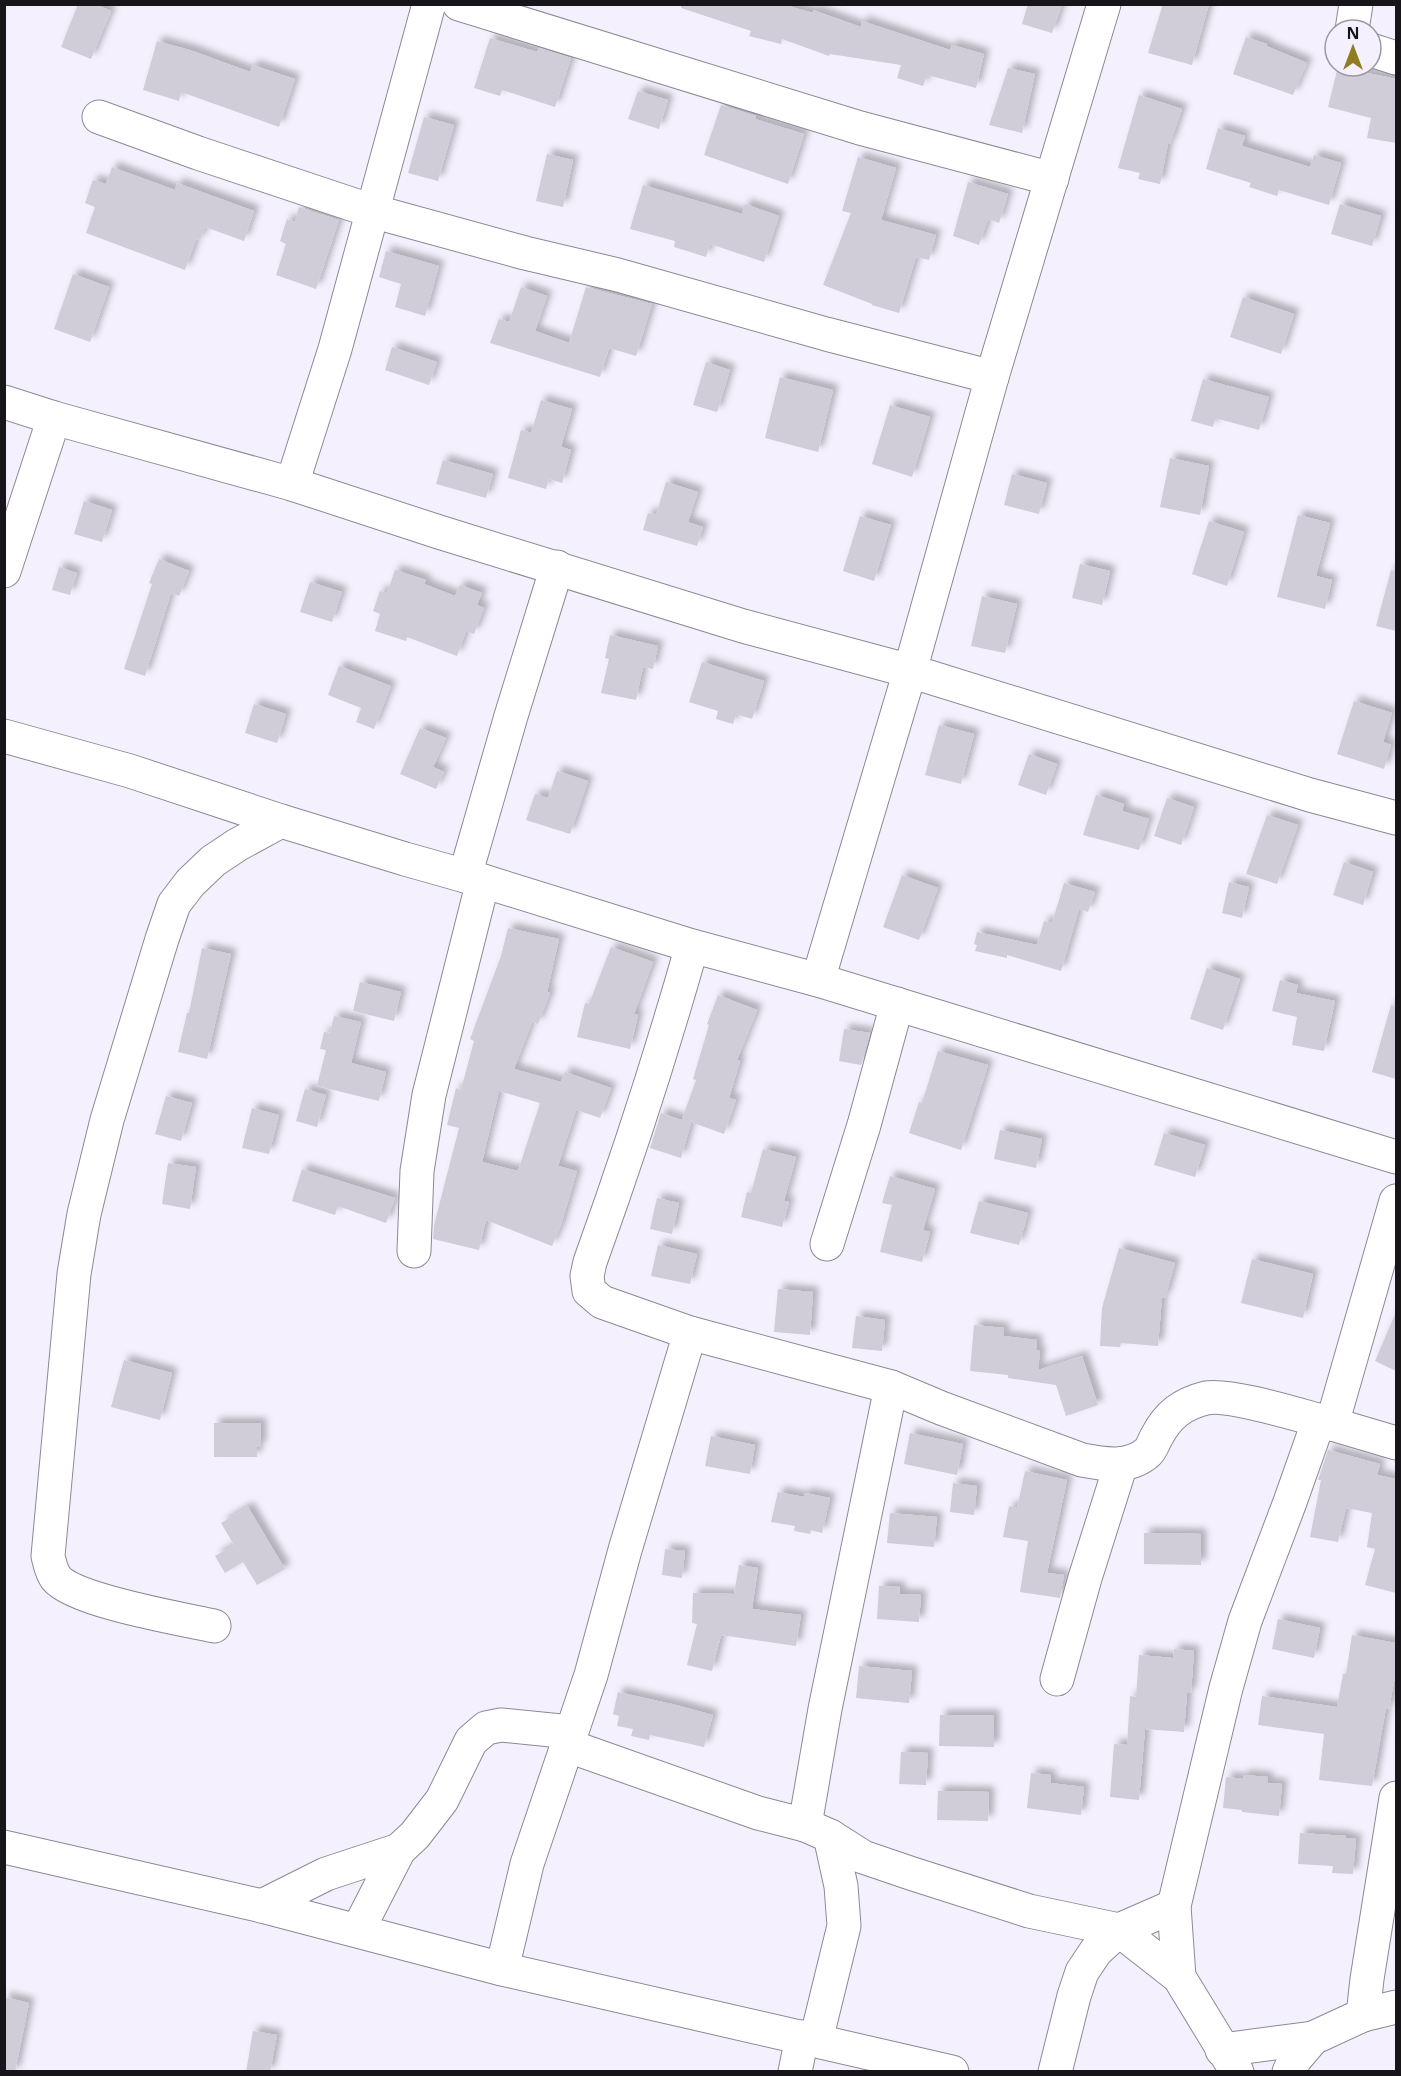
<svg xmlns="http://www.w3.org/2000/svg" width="1401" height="2076" viewBox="0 0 1401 2076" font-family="'Noto Sans',sans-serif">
  <defs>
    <filter id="shadow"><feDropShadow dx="5.5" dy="-5.5" stdDeviation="3" flood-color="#0004"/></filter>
  </defs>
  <rect width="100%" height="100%" fill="#f4f0fd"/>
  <g fill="#d0ccd8" fill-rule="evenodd" filter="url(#shadow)">
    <path d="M78,4H95L111,11L91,59L61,47Z"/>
    <path d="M681,4H781L813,13V10L861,27L862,21L950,50L952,45L984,54L976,88L927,75L923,86L897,78L901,65L830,54L829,56L782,39L781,44L749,36L751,31L681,8Z"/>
    <path d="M1028,4H1062L1052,33L1022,24Z"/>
    <path d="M1163,4H1209L1192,65L1148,53Z"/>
    <path d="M1246,37L1267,44L1266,46L1307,63L1293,95L1233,74Z"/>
    <path d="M490,38L537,52L539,48L571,58L555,107L502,90L500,96L474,88Z"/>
    <path d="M157,41L193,51L250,72L253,65L295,79L279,127L181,92L179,101L143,90Z"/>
    <path d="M1338,67L1396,79V143L1367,138L1371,118L1328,107Z"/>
    <path d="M1008,68L1035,74L1022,133L989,125Z"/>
    <path d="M638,91L668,100L659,129L628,119Z"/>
    <path d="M1139,95L1182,109L1170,144H1168L1160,184L1138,179L1140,173L1118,168Z"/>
    <path d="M721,105L756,116L755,119L804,134L788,184L704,155Z"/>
    <path d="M424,117L454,125L438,181L408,173Z"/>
    <path d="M1218,128L1245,136L1242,146L1310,167L1314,155L1341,163L1329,205L1279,190L1277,196L1249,187L1251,183L1206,169Z"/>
    <path d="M547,154L573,160L563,207L536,201Z"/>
    <path d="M858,157L896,168L881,220L936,235L929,260L916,257L899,313L872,305V304L823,285L851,213L842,211Z"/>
    <path d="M112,167L175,190L177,183L254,211L244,241L205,227L200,240L196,239L185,270L86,233L95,207L85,203L93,180L106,184Z"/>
    <path d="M968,182L1008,194L999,223L988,219L979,245L953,236Z"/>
    <path d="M643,185L742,214L745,204L779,216L764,262L710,244L706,257L674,247L675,241L630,229Z"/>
    <path d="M1340,204L1381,216L1372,246L1331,234Z"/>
    <path d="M299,207L339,220L316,289L276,275L286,244L280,241L287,219L295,222Z"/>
    <path d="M386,251L439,266L425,316L395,307L401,284L379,277Z"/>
    <path d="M73,274L109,287L90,342L54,329Z"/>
    <path d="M521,287L547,296L535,331L569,343L586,287L652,304L636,356L609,348L600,377L490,343L499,319L509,322Z"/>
    <path d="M1243,297L1294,314L1281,354L1230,337Z"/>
    <path d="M392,347L437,362L429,385L385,370Z"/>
    <path d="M706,362L730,370L717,412L693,405Z"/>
    <path d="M780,377L833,390L818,452L765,438Z"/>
    <path d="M1203,379L1269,397L1259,430L1215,418L1213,427L1191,421Z"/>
    <path d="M541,400L572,409L561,447L571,450L562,483L549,479L546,489L508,478L521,430L531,433Z"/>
    <path d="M890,405L930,417L912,477L872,464Z"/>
    <path d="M1170,458L1209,466L1200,515L1160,507Z"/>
    <path d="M443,460L493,474L486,498L436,484Z"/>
    <path d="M1012,474L1047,483L1039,514L1004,505Z"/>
    <path d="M666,482L698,492L688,522L703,527L697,546L643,530L648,513L656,515Z"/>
    <path d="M84,501L112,510L102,542L74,534Z"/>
    <path d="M1298,515L1330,523L1316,576L1332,580L1325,609L1277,597Z"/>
    <path d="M860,516L891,525L874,581L843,571Z"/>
    <path d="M1209,521L1244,532L1227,586L1192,574Z"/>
    <path d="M159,559L189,571L179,596L171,593L145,676L124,669L152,584L149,583Z"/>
    <path d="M1080,564L1110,571L1102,605L1072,598Z"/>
    <path d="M59,567L77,573L70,595L52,590Z"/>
    <path d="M395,570L426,580L424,584L455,596L460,585L482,593L477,605L484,608L474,634L466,631L457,656L407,637L406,641L375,631L380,614L373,611L380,591L387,593Z"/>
    <path d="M1391,570L1396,571V631L1376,626Z"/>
    <path d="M310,582L342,592L332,622L300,612Z"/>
    <path d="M982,596L1017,604L1005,653L971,646Z"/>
    <path d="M610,635L658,646L653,669L643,667L636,700L601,693L609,659L605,658Z"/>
    <path d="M702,662L764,681L752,719L736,714L733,724L716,719L718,711L689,702Z"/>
    <path d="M339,666L391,686L374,729L356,722L361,708L328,695Z"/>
    <path d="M1354,701L1392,713L1383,742L1391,745L1384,769L1337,754Z"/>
    <path d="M254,704L286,714L277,743L245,733Z"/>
    <path d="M939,725L974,734L961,784L925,775Z"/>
    <path d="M420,728L446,738L433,767L444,772L436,789L400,774Z"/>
    <path d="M1029,754L1057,764L1046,795L1018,785Z"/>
    <path d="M557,771L588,781L570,834L526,820L535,794L548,798Z"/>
    <path d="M1096,795L1124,804L1122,811L1149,819L1139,850L1083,835Z"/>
    <path d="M1167,798L1194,807L1181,845L1154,836Z"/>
    <path d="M1267,815L1298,825L1277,884L1246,874Z"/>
    <path d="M1344,862L1373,872L1363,905L1333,895Z"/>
    <path d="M902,875L938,888L919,940L883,927Z"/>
    <path d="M1229,882L1249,887L1242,918L1222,913Z"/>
    <path d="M1064,883L1095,892L1088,912L1079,909L1061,971L1007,955V958L975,951L977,945L974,944L977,932L1037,945L1044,921L1052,923Z"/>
    <path d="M508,928L559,939L547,992L550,993L538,1024L532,1022L514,1069L561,1082L565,1072L611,1088L600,1118L576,1110L558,1166L577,1171L561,1225L552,1246L486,1220L479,1250L433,1239L434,1225L459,1128L447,1125L456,1088L461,1090L474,1041L470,1039L501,956ZM499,1091L540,1103L518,1171L482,1162Z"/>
    <path d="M611,947L653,962L634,1014L638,1015L630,1049L577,1037L585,1003L589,1004Z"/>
    <path d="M202,948L231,954L207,1059L178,1052L187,1013H189Z"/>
    <path d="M1207,968L1240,979L1223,1030L1190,1019Z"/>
    <path d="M1280,980L1298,985L1296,993L1335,1001L1324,1051L1292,1045L1297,1017L1272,1011Z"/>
    <path d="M360,982L401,992L394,1021L353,1011Z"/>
    <path d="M718,995L757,1010L737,1060L740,1061L729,1098L736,1100L724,1134L682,1119L696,1080L693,1079L709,1025L707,1024Z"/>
    <path d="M1391,1005L1396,1006V1079L1372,1072Z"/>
    <path d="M334,1016L361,1022L351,1063L386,1072L379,1101L317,1086L326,1050L320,1049L324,1032L330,1033Z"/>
    <path d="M844,1029L870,1033L861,1065L839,1061Z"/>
    <path d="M938,1051L988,1065L961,1150L909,1133L919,1102L922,1103Z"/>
    <path d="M305,1089L326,1095L317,1127L296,1121Z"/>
    <path d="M166,1096L192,1103L181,1141L155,1134Z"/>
    <path d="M252,1108L279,1115L269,1154L242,1148Z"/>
    <path d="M661,1113L691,1123L681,1158L650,1148Z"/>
    <path d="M1000,1130L1042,1139L1036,1168L994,1159Z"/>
    <path d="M1164,1133L1205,1145L1195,1177L1154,1165Z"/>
    <path d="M763,1149L796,1157L784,1201L789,1202L782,1227L741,1217L747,1192L751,1193Z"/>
    <path d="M168,1163L196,1167L190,1209L162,1204Z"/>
    <path d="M302,1169L395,1198L386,1223L338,1206L335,1215L292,1201Z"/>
    <path d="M890,1176L935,1189L923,1230L930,1232L922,1262L880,1252L892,1205L882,1203Z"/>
    <path d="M657,1198L679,1203L672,1234L650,1229Z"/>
    <path d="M979,1201L1028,1213L1019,1245L970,1233Z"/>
    <path d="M658,1245L697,1254L690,1284L651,1276Z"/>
    <path d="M1119,1248L1175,1263L1165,1298L1162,1297L1158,1346L1121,1343L1120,1347L1100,1346L1102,1308Z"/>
    <path d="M1252,1259L1313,1274L1303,1318L1241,1303Z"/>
    <path d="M778,1289L813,1292L810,1335L774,1332Z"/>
    <path d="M1396,1312V1371L1375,1361Z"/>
    <path d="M856,1316L885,1320L882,1351L852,1348Z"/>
    <path d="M974,1325L1004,1328L1003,1336L1037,1340L1036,1350L1040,1351L1038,1370L1082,1356L1098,1405L1066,1416L1056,1385L1008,1378V1375L970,1371Z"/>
    <path d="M124,1360L172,1373L160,1420L111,1407Z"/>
    <path d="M214,1423H261V1447H257V1457H214Z"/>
    <path d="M910,1433L963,1444L957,1475L904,1464Z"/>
    <path d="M711,1436L755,1445L750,1474L705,1466Z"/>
    <path d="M1328,1450L1380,1464L1377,1475L1396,1479V1593L1365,1585L1375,1549L1367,1547L1372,1513L1346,1508L1338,1542L1310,1537L1321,1480H1318Z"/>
    <path d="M1025,1471L1067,1480L1047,1573L1064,1575L1060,1598L1020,1592L1028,1541L1003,1537L1009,1506L1017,1508Z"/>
    <path d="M953,1483L977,1486L974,1515L950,1512Z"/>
    <path d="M778,1492L804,1497L805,1493L830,1498L822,1533L811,1530L810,1534L794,1531L795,1526L771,1522Z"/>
    <path d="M248,1507L285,1569L257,1585L243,1562L225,1573L215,1556L234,1545L221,1523Z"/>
    <path d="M890,1513L937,1517L934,1547L887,1543Z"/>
    <path d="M1144,1533L1201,1534V1565L1144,1564Z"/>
    <path d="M665,1549L685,1551L682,1578L662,1575Z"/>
    <path d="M739,1565L758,1568L752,1609L801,1615L796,1646L721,1635L712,1671L687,1665L697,1624L692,1623L693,1593L734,1594Z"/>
    <path d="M879,1586L900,1587V1594L921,1595L919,1622L877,1619Z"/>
    <path d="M1278,1619L1320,1628L1314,1658L1272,1649Z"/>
    <path d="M1352,1635L1396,1643V1676H1395L1389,1709L1386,1708L1372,1786L1319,1780L1324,1734L1258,1725L1262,1696L1337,1707L1343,1674H1346Z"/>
    <path d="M1174,1649L1194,1651L1191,1693H1187L1184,1732L1145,1729L1139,1800L1110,1797L1114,1744L1127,1745L1130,1696L1136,1697L1139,1655L1173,1658Z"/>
    <path d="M859,1666L912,1671L909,1703L856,1698Z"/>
    <path d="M618,1692L676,1705L713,1715L704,1747L650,1735L649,1740L631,1736L633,1729L617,1726L619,1716L613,1714Z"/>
    <path d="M940,1715H994V1747L939,1746Z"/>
    <path d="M901,1752L928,1753L926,1785L899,1784Z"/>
    <path d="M1031,1773L1051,1775L1050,1783L1084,1787L1081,1815L1027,1808Z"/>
    <path d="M1243,1775L1268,1777L1267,1783L1282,1784L1279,1816L1242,1812V1810L1223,1808L1226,1777L1243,1779Z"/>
    <path d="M938,1791L989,1792L988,1821L937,1820Z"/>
    <path d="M1300,1833L1346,1836V1838L1356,1839L1353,1874L1332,1873L1333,1866L1298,1864Z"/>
    <path d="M4,1997L29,2003L15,2072H4Z"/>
    <path d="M253,2031L277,2035L270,2072H246Z"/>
  </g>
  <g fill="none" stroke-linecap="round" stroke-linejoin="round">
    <g stroke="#8d8994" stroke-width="35">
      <g id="minor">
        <path d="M459,4L860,128L1052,179"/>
        <path d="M1352,30L1356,4"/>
        <path d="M1371,50L1396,58"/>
        <path d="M99,117L198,153L372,211L525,253L618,275L826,334L992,377"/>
        <path d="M4,402L54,418L292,484L439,532L743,626L910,671L1310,795L1396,818"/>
        <path d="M292,484L335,349L429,4"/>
        <path d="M4,571L54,418"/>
        <path d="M4,736L130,771L281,821L405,859L483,881L692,946L818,980L1396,1157"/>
        <path d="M465,876L511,716L557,567"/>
        <path d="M818,980L910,671L992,377L1104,4"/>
        <path d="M1396,1201L1332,1424L1396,1443"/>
        <path d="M827,1244L864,1125L897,1004"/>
        <path d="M414,1251L417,1171L429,1095L483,881"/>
        <path d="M690,1333L891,1387L941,1408L1082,1460C1103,1464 1130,1469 1148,1452C1152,1448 1154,1441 1157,1436C1168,1415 1182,1404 1206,1398C1230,1393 1305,1417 1332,1424"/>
        <path d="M891,1387L825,1709L805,1825L830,1836L863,1857L913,1874L1029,1911L1119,1930L1179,1977L1237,2072"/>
        <path d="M214,1626C182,1619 75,1601 56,1578C51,1571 50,1564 48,1556L74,1274L84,1214L107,1120L162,939L174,904L190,883L213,861L237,845L281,821"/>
        <path d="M1057,1679L1085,1578L1121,1464"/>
        <path d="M566,1745L758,1813L805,1825"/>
        <path d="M4,1847L262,1906L502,1969L952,2072"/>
        <path d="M262,1906L326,1874L399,1850"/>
        <path d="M358,1930L399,1850L415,1835L442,1800L471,1741L486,1728L501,1725L571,1732"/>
        <path d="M502,1969L527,1864L591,1675L625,1550L690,1333L602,1302L589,1291L587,1276L590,1262C628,1157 662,1052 692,946"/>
        <path d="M1179,1977L1174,1906L1226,1688L1245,1621L1290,1502L1319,1420"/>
        <path d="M1363,2015L1396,2007"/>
        <path d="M816,2040L844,1926L841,1886L830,1836"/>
        <path d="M1222,2050L1313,2038"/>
        <path d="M795,2072L802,2037"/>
        <path d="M1055,2072L1074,1996L1082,1972L1096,1951L1119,1930L1174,1906"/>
        <path d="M1289,2072L1295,2059L1313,2038L1363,2015L1367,1979L1396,1798"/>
      </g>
    </g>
    <use href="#minor" stroke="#fff" stroke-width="33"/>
  </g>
  <rect width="1401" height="2076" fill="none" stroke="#171519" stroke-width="12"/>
  <g transform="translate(1353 48)"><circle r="28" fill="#f4f0fd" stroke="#9c98a2" stroke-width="1.5"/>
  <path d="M0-4.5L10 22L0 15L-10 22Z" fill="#907c23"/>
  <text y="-9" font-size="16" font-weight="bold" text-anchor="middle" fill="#171519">N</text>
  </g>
</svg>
